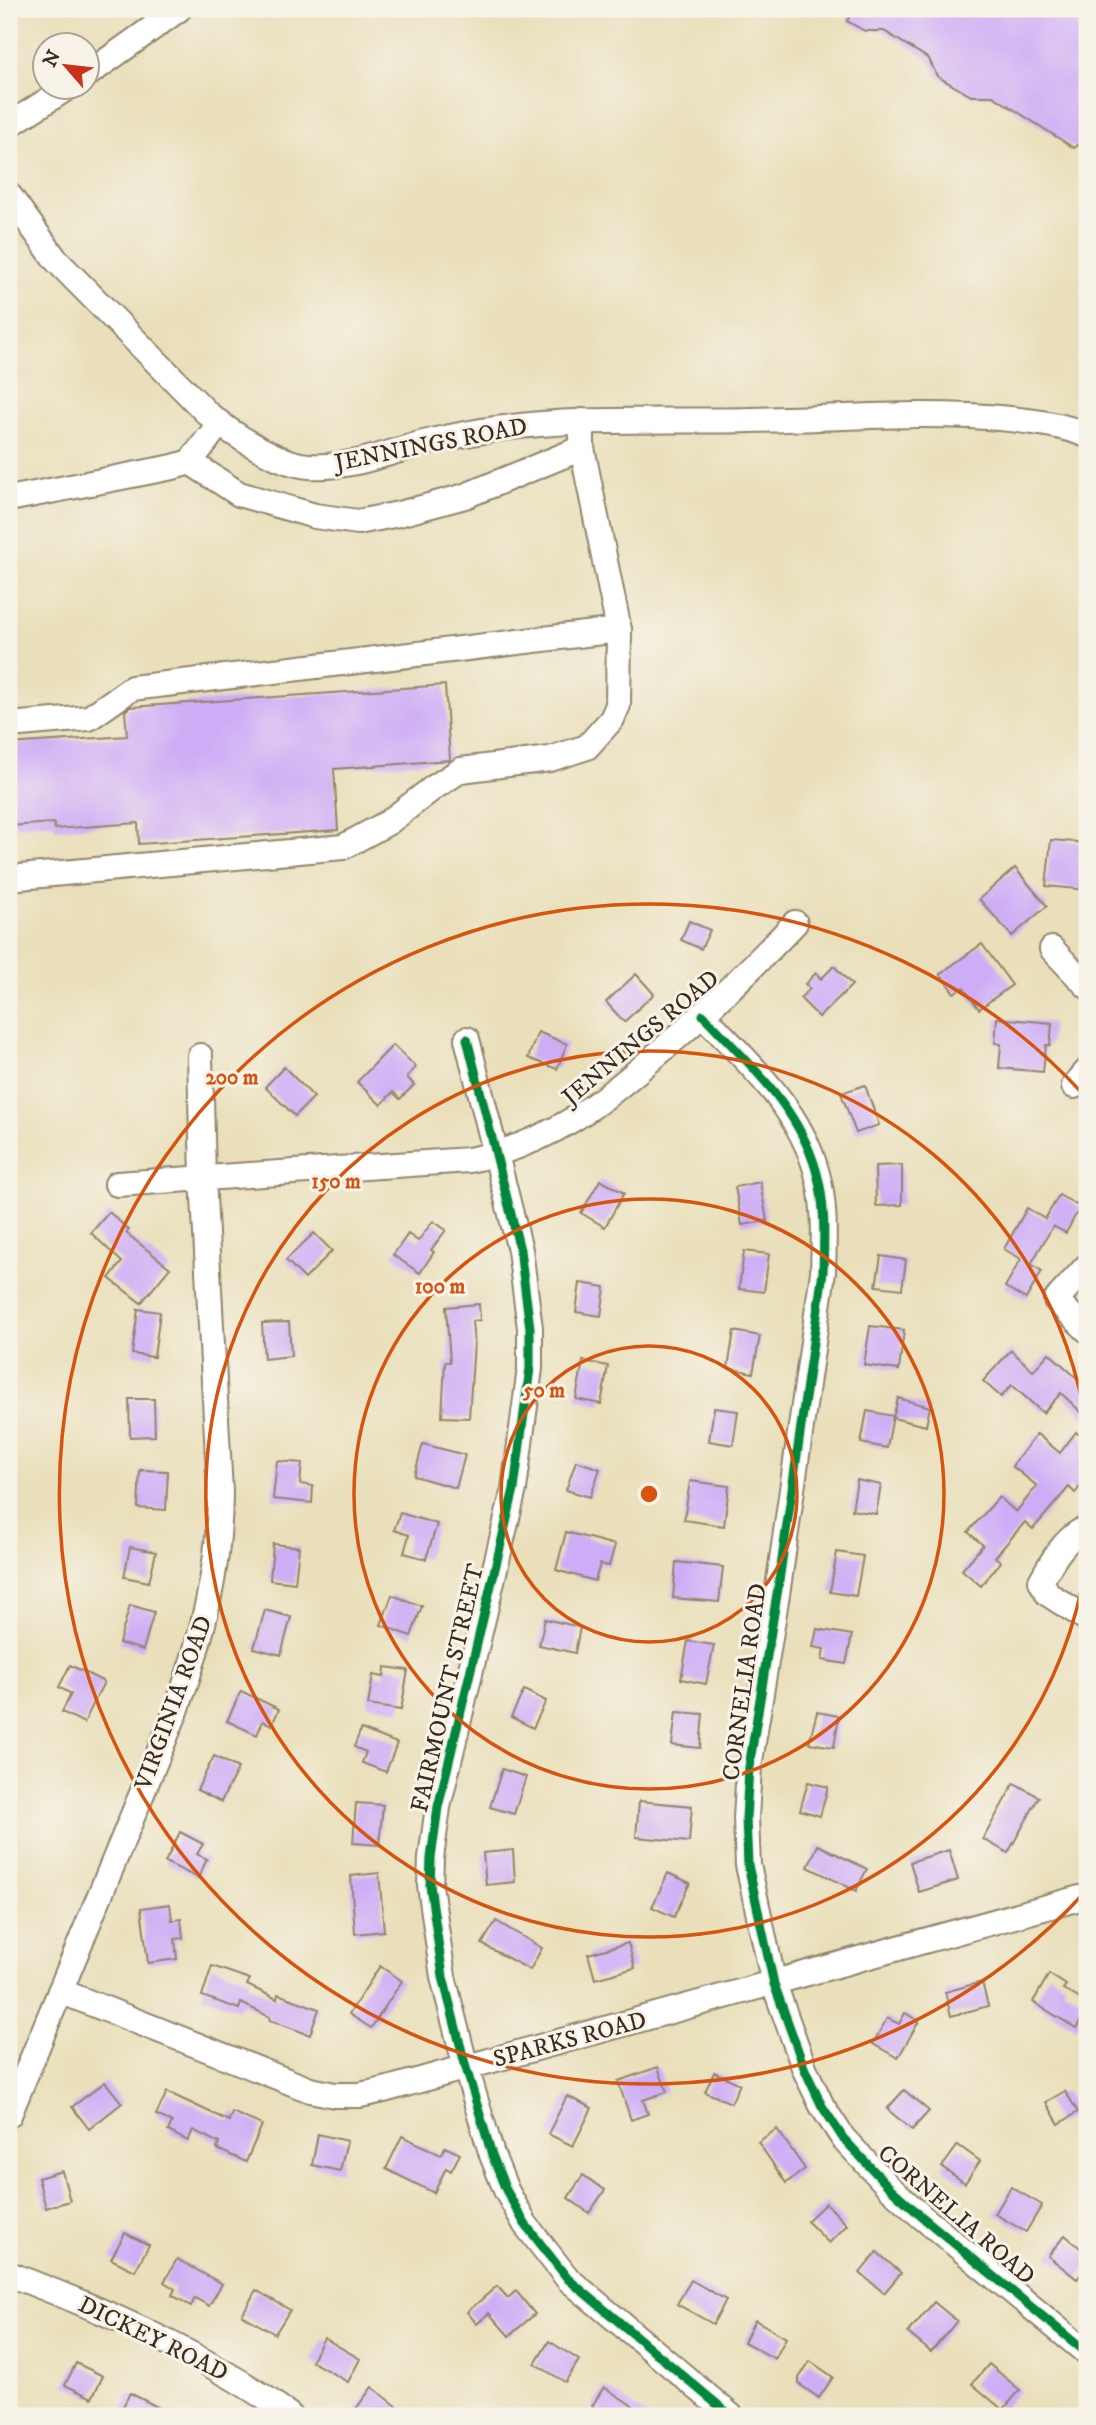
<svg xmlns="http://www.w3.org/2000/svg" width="1096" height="2425" viewBox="0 0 1096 2425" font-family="'IM FELL DW Pica',serif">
  <rect width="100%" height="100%" fill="#f7f3e8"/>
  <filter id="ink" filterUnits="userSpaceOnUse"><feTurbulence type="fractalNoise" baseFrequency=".0143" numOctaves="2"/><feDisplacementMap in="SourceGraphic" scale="14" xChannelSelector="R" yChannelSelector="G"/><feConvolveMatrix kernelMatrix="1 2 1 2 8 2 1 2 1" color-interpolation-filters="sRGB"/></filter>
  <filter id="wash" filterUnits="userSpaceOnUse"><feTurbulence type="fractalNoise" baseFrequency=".00686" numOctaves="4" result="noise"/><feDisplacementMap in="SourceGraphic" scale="28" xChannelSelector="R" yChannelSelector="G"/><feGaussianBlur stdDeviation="1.57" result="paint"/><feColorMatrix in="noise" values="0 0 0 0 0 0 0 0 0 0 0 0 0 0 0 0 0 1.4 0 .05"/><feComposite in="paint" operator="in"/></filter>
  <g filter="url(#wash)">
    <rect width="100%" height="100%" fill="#e9dfba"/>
    <g id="blocks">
      <g fill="#cfadf6">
        <path d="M854,9H1087V139L1074,148L993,96H971L937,76L929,59L884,31H865L847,21Z"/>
        <path d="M445,685L450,760L334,769L338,830L139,844L138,823L55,829L54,823L9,826V744L127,736L125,711L130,707Z"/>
        <path d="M1051,840L1087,843V890L1046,886Z"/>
        <path d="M1015,868L1047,906L1012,936L979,899Z"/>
        <path d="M689,921L710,930L701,949L681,940Z"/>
        <path d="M982,944L1012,985L979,1009L963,987L954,993L940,974Z"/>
        <path d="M834,966L852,985L819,1017L800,998L810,989L805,984L816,973L821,979Z"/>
        <path d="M636,974L654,994L624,1022L606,1002Z"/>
        <path d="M997,1018L1052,1023L1050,1045H1046L1043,1072L999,1068L1001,1044L995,1043Z"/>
        <path d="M538,1032L567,1044L557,1069L528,1058Z"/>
        <path d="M393,1045L416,1067L407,1077L414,1085L400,1099L393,1092L381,1105L357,1082Z"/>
        <path d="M284,1067L314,1097L295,1116L265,1087Z"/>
        <path d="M865,1085L879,1125L856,1133L841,1093Z"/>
        <path d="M902,1165V1205L876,1206L875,1166Z"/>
        <path d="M600,1180L624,1193L605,1227L581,1213Z"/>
        <path d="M760,1182L767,1221L742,1225L735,1187Z"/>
        <path d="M1059,1195L1080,1207L1066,1233L1053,1226L1031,1264L1042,1271L1026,1299L1005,1287L1021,1259L1004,1249L1027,1208L1045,1219Z"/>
        <path d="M109,1212L129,1230L126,1233L170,1268L141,1303L109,1278L122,1262L91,1233Z"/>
        <path d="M433,1221L446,1230L431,1250L434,1252L420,1273L393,1255L408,1234L418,1241Z"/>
        <path d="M314,1233L332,1251L305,1279L286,1260Z"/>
        <path d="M744,1251L769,1254L764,1292L739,1289Z"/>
        <path d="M881,1256L906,1260L902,1289L876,1286Z"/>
        <path d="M580,1283L605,1287L601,1316L576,1312Z"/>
        <path d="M479,1304L480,1320L472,1321L474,1343L469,1418L442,1417L445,1362H450L446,1307Z"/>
        <path d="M138,1309L160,1312L154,1357L132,1354Z"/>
        <path d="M289,1322L291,1356L264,1359L262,1323Z"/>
        <path d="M870,1326L904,1330L899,1370L864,1365Z"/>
        <path d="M734,1331L760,1336L753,1373L728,1368Z"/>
        <path d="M1011,1350L1033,1371L1049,1353L1087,1387V1418L1061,1393L1043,1413L1012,1385L1001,1397L983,1381Z"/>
        <path d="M583,1361L608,1366L601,1404L576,1399Z"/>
        <path d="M898,1398L930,1407L926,1426L893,1418Z"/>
        <path d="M129,1399H154L155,1436L130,1437Z"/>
        <path d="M714,1408L738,1411L733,1445L709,1441Z"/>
        <path d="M867,1411L893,1416L887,1448L861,1443Z"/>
        <path d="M1076,1432L1087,1441V1478L1075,1493L1069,1487L1033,1529L1025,1522L995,1557L1001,1562L981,1586L962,1570L983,1545L968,1532L999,1497L1016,1512L1037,1486L1012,1466L1037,1434L1060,1453Z"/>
        <path d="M423,1444L465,1455L456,1488L414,1476Z"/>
        <path d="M277,1461L302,1463L300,1484L313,1486L312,1503L273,1499Z"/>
        <path d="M576,1461L600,1469L590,1497L566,1490Z"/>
        <path d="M140,1470L168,1471L166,1510L138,1508Z"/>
        <path d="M857,1480L881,1485L876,1514L852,1510Z"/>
        <path d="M690,1481L729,1486L724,1526L684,1520Z"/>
        <path d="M400,1513L437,1524L426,1559L404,1553L409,1535L394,1530Z"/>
        <path d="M566,1532L615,1545L609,1566L600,1564L595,1581L556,1570Z"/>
        <path d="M273,1544L299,1547L295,1583L270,1580Z"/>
        <path d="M130,1547L156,1552L149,1582L124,1577Z"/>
        <path d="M837,1552L863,1556L856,1596L830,1592Z"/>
        <path d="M676,1562L723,1567L719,1602L673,1598Z"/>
        <path d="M392,1595L422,1606L411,1636L381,1625Z"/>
        <path d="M130,1605L154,1612L143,1650L119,1643Z"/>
        <path d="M265,1610L291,1617L281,1655L254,1648Z"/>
        <path d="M545,1619L580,1627L575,1653L539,1645Z"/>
        <path d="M817,1629L852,1635L846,1664L822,1660L824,1649L813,1647Z"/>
        <path d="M688,1641L714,1645L706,1684L681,1679Z"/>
        <path d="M70,1665L104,1682L84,1723L62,1712L71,1694L59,1687Z"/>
        <path d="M385,1667L408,1670L401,1710L368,1705L373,1675L384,1677Z"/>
        <path d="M524,1690L546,1701L533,1728L511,1717Z"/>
        <path d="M241,1691L279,1709L272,1725L263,1721L257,1735L227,1721Z"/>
        <path d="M676,1712L703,1714L700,1748L672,1745Z"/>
        <path d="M817,1712L839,1716L834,1747L809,1743Z"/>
        <path d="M361,1729L397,1743L386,1772L362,1763L366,1752L354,1747Z"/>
        <path d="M214,1756L238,1768L221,1802L197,1790Z"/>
        <path d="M502,1769L526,1777L514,1814L490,1807Z"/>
        <path d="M808,1782L828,1787L820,1816L800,1810Z"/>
        <path d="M1014,1783L1039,1797L1008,1853L983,1839Z"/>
        <path d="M639,1801L692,1806L689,1842L636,1837Z"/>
        <path d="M356,1803L383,1805L379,1845L353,1843Z"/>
        <path d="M180,1832L203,1844L197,1854L207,1859L198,1878L165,1862Z"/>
        <path d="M818,1845L867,1869L856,1891L808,1867Z"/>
        <path d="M513,1850L515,1882L486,1885L483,1853Z"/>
        <path d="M949,1850L958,1880L919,1892L910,1862Z"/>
        <path d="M379,1873L384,1931L355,1934L351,1876Z"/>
        <path d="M668,1873L690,1883L674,1917L652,1907Z"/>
        <path d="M170,1904L172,1920L181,1919L183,1938L175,1939L177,1959L148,1963L141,1908Z"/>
        <path d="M496,1921L542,1948L530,1970L482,1944Z"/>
        <path d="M628,1943L635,1968L595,1979L588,1954Z"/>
        <path d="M212,1966L250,1979L247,1985L277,1999L278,1994L319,2009L310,2035L269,2020L270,2017L241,2003L239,2009L202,1996Z"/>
        <path d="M380,1966L402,1981L371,2028L349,2014Z"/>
        <path d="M1049,1974L1066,1985L1063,1989L1087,2003V2009L1076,2028L1033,2002Z"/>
        <path d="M982,1982L988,2006L951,2016L945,1992Z"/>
        <path d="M905,2013L919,2021L898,2058L873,2044L887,2018L899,2024Z"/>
        <path d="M658,2067L667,2092L643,2100L648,2114L631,2120L618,2081Z"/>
        <path d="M714,2072L740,2084L731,2103L705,2092Z"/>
        <path d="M105,2082L122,2103L89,2129L72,2107Z"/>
        <path d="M904,2090L929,2111L912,2130L887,2109Z"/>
        <path d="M1065,2091L1078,2112L1059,2124L1046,2102Z"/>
        <path d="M167,2092L229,2121L232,2112L262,2125L246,2162L217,2149L219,2143L193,2130L188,2141L168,2131L172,2122L156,2115Z"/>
        <path d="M567,2096L592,2108L573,2146L548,2134Z"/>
        <path d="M777,2129L805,2169L786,2183L758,2142Z"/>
        <path d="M318,2134L347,2141L340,2171L312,2165Z"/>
        <path d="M402,2136L441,2155L445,2147L460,2154L451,2171L446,2168L434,2193L386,2169Z"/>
        <path d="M958,2145L980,2161L965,2183L942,2167Z"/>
        <path d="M62,2171L70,2201L46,2208L38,2178Z"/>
        <path d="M583,2175L605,2190L589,2213L568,2198Z"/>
        <path d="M1011,2187L1042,2205L1026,2232L995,2214Z"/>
        <path d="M826,2203L847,2225L829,2243L807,2221Z"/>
        <path d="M125,2233L149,2245L135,2271L111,2259Z"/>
        <path d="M1065,2235L1087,2254V2267L1077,2279L1048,2256Z"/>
        <path d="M877,2252L901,2273L884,2293L860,2273Z"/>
        <path d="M177,2259L222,2284L209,2306L195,2298L191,2306L172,2295L175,2289L164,2282Z"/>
        <path d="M691,2280L726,2300L713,2324L677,2304Z"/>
        <path d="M497,2286L508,2298L516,2291L535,2314L509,2336L489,2313L477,2324L467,2312Z"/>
        <path d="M256,2290L290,2310L275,2334L242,2315Z"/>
        <path d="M934,2302L957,2321L931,2352L908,2333Z"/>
        <path d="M755,2320L786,2338L775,2359L744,2342Z"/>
        <path d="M324,2338L360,2359L348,2382L311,2361Z"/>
        <path d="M549,2341L579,2360L565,2382L535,2364Z"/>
        <path d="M810,2361L833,2377L819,2398L799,2384V2378Z"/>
        <path d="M76,2363L103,2376L92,2398L65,2385Z"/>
        <path d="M989,2364L1020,2390L1003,2410L972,2384Z"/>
        <path d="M372,2387L410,2416H366L356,2409Z"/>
        <path d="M604,2387L648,2416H607L592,2406Z"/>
        <path d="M130,2393L175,2416H118Z"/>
      </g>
    </g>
  </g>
  <g filter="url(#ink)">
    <use href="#blocks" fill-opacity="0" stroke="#92846c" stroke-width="2"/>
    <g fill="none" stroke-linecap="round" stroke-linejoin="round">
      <g stroke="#92846c" stroke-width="28">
        <g id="minor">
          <path d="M88,74L179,9"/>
          <path d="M9,125L67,88"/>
          <path d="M9,195L56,260L207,413C230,433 278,464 309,466C351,469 388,452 428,442C450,437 473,432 496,429C580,417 665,422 750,420C837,419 923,410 1010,419C1037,422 1062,425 1087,435"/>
          <path d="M190,462L239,494L315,516L358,522L399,514L465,496L582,448"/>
          <path d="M9,499L173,467L190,462L220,423"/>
          <path d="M9,725L89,718L132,688L619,630L582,448V421"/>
          <path d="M9,878L343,847L389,822L433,788L461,770L550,759L587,747L612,719L618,705L619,630"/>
          <path d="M1052,949L1087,986"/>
          <path d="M703,1015C747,1062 798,1106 816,1170C826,1203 824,1238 823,1272L778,1588L749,1767L746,1818L748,1865L774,1984L805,2070L822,2106L843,2138L888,2186L921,2216L1087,2353"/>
          <path d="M467,1039L520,1250L530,1328V1368L514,1489L438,1807L431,1858L430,1885L443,1977L466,2068L492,2155L506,2190L525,2224L568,2279L731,2416"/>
          <path d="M1074,1086L1087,1071"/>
          <path d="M117,1184L469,1160C551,1144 600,1104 661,1051C708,1011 752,968 795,923"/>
          <path d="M1087,1266L1056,1300L1087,1330"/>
          <path d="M1087,1619L1048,1594L1041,1581C1051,1563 1063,1541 1081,1531L1087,1534"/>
          <path d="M60,1991L310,2090L335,2095H360L384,2090L1087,1896"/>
          <path d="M9,2115L176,1711C202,1639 220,1568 220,1492L203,1178L200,1056"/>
          <path d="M9,2274C82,2302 154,2332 223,2372C246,2385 269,2399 290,2416"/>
        </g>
      </g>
      <use href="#minor" stroke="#fff" stroke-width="24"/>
      <g stroke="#f7f3e8" stroke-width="13">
        <g id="cycleway">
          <path d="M703,1015C747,1062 798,1106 816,1170C826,1203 824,1238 823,1272L778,1588L749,1767L746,1818L748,1865L774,1984L805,2070L822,2106L843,2138L888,2186L921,2216L1087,2353"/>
          <path d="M467,1039L520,1250L530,1328V1368L514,1489L438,1807L431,1858L430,1885L443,1977L466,2068L492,2155L506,2190L525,2224L568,2279L731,2416"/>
        </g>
      </g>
      <use href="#cycleway" stroke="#00873e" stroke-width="9"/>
    </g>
  </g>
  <g fill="none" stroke="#d7540e" stroke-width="3.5">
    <circle cx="649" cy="1494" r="148"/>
    <circle cx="649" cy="1494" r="295"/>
    <path d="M1087 1559A443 443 0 1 1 1087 1429"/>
    <path d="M1084 1893A590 590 0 1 1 1084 1095"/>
  </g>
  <g text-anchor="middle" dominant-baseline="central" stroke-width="6" stroke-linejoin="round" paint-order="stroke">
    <g font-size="24" fill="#3b2a1e" stroke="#f7f3e8">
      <text transform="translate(431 445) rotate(-11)">JENNINGS ROAD</text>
      <text transform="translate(641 1038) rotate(-40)">JENNINGS ROAD</text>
      <text transform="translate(745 1682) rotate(-82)">CORNELIA ROAD</text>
      <text transform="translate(448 1688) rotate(-77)">FAIRMOUNT STREET</text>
      <text transform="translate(174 1703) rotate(-70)">VIRGINIA ROAD</text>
      <text transform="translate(570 2040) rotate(-15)">SPARKS ROAD</text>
      <text transform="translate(956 2215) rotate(41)">CORNELIA ROAD</text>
      <text transform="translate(153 2339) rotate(26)">DICKEY ROAD</text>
    </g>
  </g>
  <circle cx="649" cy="1494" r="10" fill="#d7540e" stroke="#f7f3e8" stroke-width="3.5"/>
  <g font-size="21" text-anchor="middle" font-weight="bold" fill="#d7540e" stroke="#f7f3e8" stroke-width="6" stroke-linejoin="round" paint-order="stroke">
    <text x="232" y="1084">200 m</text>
    <text x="336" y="1188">150 m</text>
    <text x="440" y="1293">100 m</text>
    <text x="544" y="1397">50 m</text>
  </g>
  <rect width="1096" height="2425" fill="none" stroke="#f7f3e8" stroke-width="35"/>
  <g transform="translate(66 66) rotate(298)"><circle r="33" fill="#f7f3e8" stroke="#aca397" stroke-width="2"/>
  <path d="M0-5L12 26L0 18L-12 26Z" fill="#c8321e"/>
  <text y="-10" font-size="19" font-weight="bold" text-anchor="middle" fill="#3b2a1e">N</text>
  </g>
</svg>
